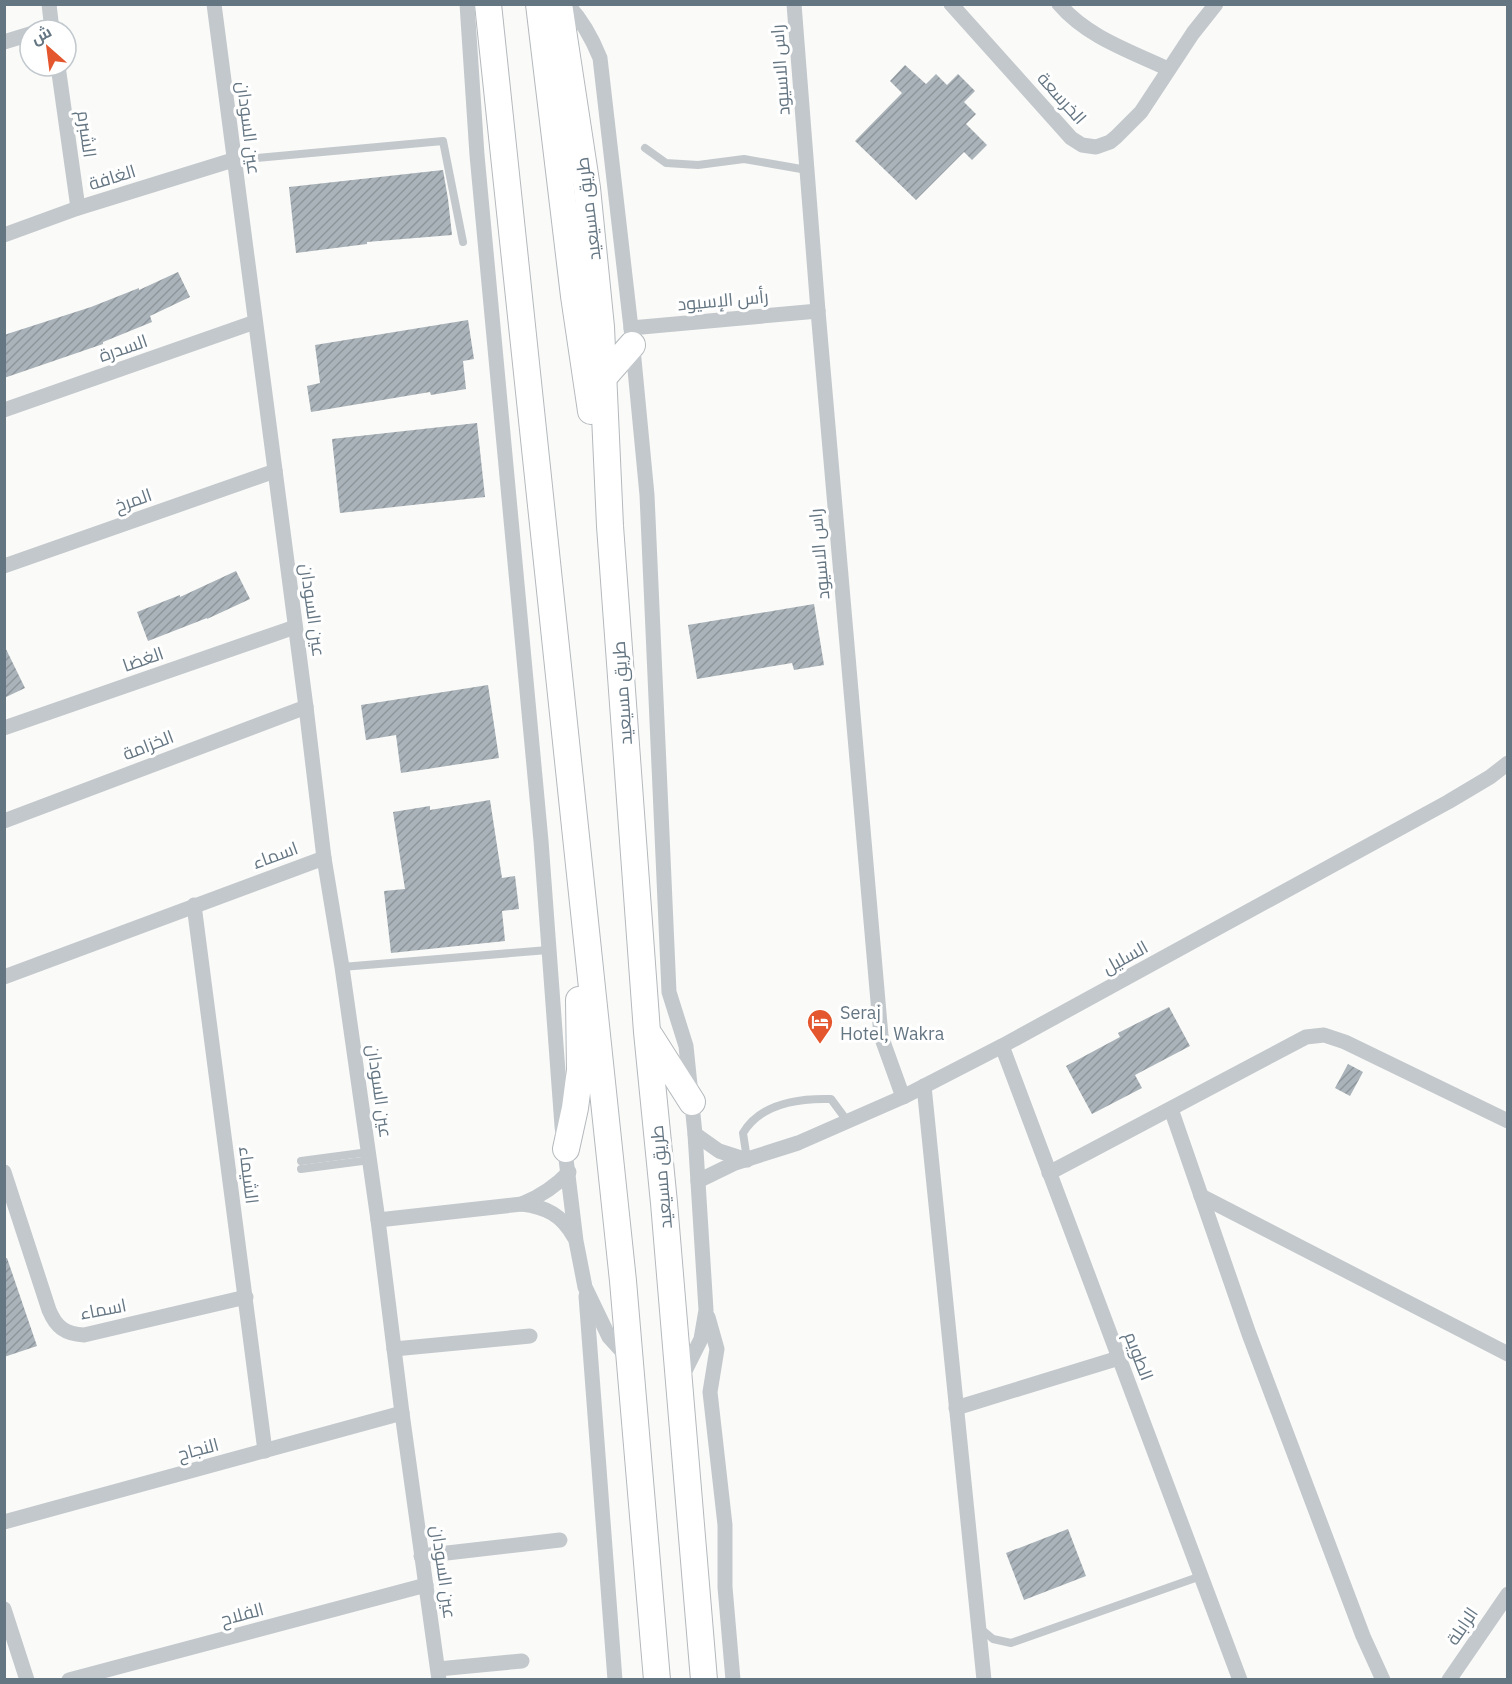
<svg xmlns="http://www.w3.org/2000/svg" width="1512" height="1684" viewBox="0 0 1512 1684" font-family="'IBM Plex Sans',Cairo,sans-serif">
  <defs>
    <pattern id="building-hatch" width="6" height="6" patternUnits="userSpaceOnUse" patternTransform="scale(1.5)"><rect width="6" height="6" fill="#aab3b9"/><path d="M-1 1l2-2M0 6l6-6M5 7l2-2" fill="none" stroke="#8e969c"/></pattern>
  </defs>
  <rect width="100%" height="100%" fill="#fafaf8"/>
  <g fill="url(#building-hatch)">
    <path d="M905,65L926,84L936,74L947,85L958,74L975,91L964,102L976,114L966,124L987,145L972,160L964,152L916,200L855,141L902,93L890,81Z"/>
    <path d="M443,170L448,199L452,235L367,242V244L296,253L289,187Z"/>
    <path d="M178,272L190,297L150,316L152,322L103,342V344L4,378V335L91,307L139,288V290Z"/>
    <path d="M468,320L474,359L463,361L466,389L431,395L430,392L311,412L307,386L320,383L315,345Z"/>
    <path d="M477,423L485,497L340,513L332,439Z"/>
    <path d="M236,571L250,599L207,619V618L148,641L137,612L180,595V597Z"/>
    <path d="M814,604L824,665L794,670L792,663L697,679L688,625Z"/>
    <path d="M4,645L25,688L4,698Z"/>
    <path d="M488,685L499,758L401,773L396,735L366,740L361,705Z"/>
    <path d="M490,800L502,878L515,876L519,909L502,911L505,941L391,953L384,891L405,889L393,812L430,806V810Z"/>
    <path d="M1169,1007L1190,1046L1135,1075L1142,1088L1092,1114L1066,1066L1120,1037L1118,1033Z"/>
    <path d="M1348,1064L1363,1072L1350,1096L1335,1088Z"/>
    <path d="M4,1258H7L37,1346L4,1357Z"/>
    <path d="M1068,1529L1086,1576L1024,1600L1006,1553Z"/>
  </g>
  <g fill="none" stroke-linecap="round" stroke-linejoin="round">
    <g stroke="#b4b9bd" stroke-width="28">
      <g id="trunk">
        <path d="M488,4L623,1281L657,1680"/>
        <path d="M539,4L574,296L591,411"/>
        <path d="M559,4L587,188L601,327L610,526L647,1032L664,1203L704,1680"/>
        <path d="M603,378L632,345"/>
        <path d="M650,1036L692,1102"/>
        <path d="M566,1149L575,1108L580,1070L579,1000"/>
      </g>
    </g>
    <g stroke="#c3c8cc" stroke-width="8">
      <path d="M645,148L666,163L698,165L744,159L807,170"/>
      <path d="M234,160L443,141L463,242"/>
      <path d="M342,967L548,950"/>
      <path d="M747,1159L743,1133C761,1103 798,1098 831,1099L848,1122"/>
      <path d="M301,1161L369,1152"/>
      <path d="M301,1169L370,1160"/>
      <path d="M981,1629L993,1639L1011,1643L1201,1576"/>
    </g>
    <g stroke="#c3c8cc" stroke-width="15">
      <path d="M49,4L52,30"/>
      <path d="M214,4L306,707L324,858L342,967L378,1220L402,1413L439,1680"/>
      <path d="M467,4L477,155L541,841L562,1126L576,1241L585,1287L609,1337L629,1359"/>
      <path d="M567,4C583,21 592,38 600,58L631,328L647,495L669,992L686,1046L695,1134L706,1310L701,1339L682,1377"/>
      <path d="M794,4L818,311L881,1036L903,1097"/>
      <path d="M951,4L1071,138L1082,145L1096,147L1110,142L1116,137L1141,112L1193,33L1216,4"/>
      <path d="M1059,4C1087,37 1130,51 1168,69"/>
      <path d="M4,42L30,34"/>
      <path d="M58,66L78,208"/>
      <path d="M4,235L78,208L233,160"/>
      <path d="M631,328L818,311"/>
      <path d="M4,410L255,322"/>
      <path d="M4,566L275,471"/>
      <path d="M4,728L295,627"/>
      <path d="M4,821L306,707"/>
      <path d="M194,905L265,1451"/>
      <path d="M4,977L324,858"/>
      <path d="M1002,1046L1240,1680"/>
      <path d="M924,1086L984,1680"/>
      <path d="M1171,1109L1249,1334L1363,1636L1383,1680"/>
      <path d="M695,1134L719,1151L747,1160"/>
      <path d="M4,1172L49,1310C56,1327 65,1334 84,1335L246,1297"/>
      <path d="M1049,1173L1306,1037L1324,1035L1345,1042L1508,1121"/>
      <path d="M698,1181L735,1163L798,1143L903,1097L1002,1046L1448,802L1490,777L1508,763"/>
      <path d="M1201,1196L1508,1354"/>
      <path d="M522,1204C541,1196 555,1187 569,1172"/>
      <path d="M378,1220L522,1204C546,1207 562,1215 574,1237"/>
      <path d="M586,1296L615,1680"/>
      <path d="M708,1317L717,1349L710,1392L725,1525V1587L733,1680"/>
      <path d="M394,1349L530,1336"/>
      <path d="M956,1408L1119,1358"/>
      <path d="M4,1522L402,1413"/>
      <path d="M421,1556L560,1540"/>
      <path d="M4,1609L27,1680"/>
      <path d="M438,1669L522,1661"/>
      <path d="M69,1680L426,1585"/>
      <path d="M1449,1680L1508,1594"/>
    </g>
    <use href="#trunk" stroke="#fff" stroke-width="26"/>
  </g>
  <defs>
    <g id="hotel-pin" transform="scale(1.35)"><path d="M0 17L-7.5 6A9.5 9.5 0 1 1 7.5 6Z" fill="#e4572e" stroke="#fff"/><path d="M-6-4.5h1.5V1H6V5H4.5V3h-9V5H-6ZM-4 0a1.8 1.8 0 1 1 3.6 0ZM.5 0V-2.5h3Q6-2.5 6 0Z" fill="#fff"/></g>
  </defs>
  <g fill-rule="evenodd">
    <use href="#hotel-pin" x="820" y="1022"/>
  </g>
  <g text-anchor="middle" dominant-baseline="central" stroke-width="6" stroke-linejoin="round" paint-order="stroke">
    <g font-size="18" fill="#657683" stroke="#fff">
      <text transform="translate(780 70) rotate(-94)">راس الاسيود</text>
      <text transform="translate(1062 98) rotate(48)">الخرسعة</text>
      <text transform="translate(249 128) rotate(83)">عين السودان</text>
      <text transform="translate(87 134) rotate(82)">الشبرم</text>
      <text transform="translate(112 177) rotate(-17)">الغافة</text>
      <text transform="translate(588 209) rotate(-97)">طريق مسيعيد</text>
      <text transform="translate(723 300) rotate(-5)">رأس الإسيود</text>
      <text transform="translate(123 348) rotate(-19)">السدرة</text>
      <text transform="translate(133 500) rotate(-19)">المرخ</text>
      <text transform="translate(819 554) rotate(-95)">راس الاسيود</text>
      <text transform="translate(313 610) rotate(82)">عين السودان</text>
      <text transform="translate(143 659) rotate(-19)">الغضا</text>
      <text transform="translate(622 693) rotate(-94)">طريق مسيعيد</text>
      <text transform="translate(148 745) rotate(-21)">الخزامة</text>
      <text transform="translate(275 855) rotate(-20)">اسماء</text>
      <text transform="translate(1125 957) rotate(-29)">السليل</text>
      <text transform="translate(380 1091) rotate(82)">عين السودان</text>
      <text transform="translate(249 1175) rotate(83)">الشيماء</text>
      <text transform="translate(661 1177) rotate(-95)">طريق مسيعيد</text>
      <text transform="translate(103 1309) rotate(-11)">اسماء</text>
      <text transform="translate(1139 1356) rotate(69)">الطويم</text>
      <text transform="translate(198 1449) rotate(-15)">النجاح</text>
      <text transform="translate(444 1572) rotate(82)">عين السودان</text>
      <text transform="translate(242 1614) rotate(-15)">الفلاح</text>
      <text transform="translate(1462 1626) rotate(-56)">الرابلة</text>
    </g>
    <g font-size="18" fill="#657683" stroke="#fff" text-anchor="start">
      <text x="840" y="1012">Seraj<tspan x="840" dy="21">Hotel, Wakra</tspan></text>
    </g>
  </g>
  <rect width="1512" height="1684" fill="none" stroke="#657683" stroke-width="12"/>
  <g transform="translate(48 48) rotate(332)"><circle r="28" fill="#ffffff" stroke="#c1c8cd" stroke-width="1.5"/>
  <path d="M0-4.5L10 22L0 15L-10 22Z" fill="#e4572e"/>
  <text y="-9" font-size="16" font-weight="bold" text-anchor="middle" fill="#657683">ش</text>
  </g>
</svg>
